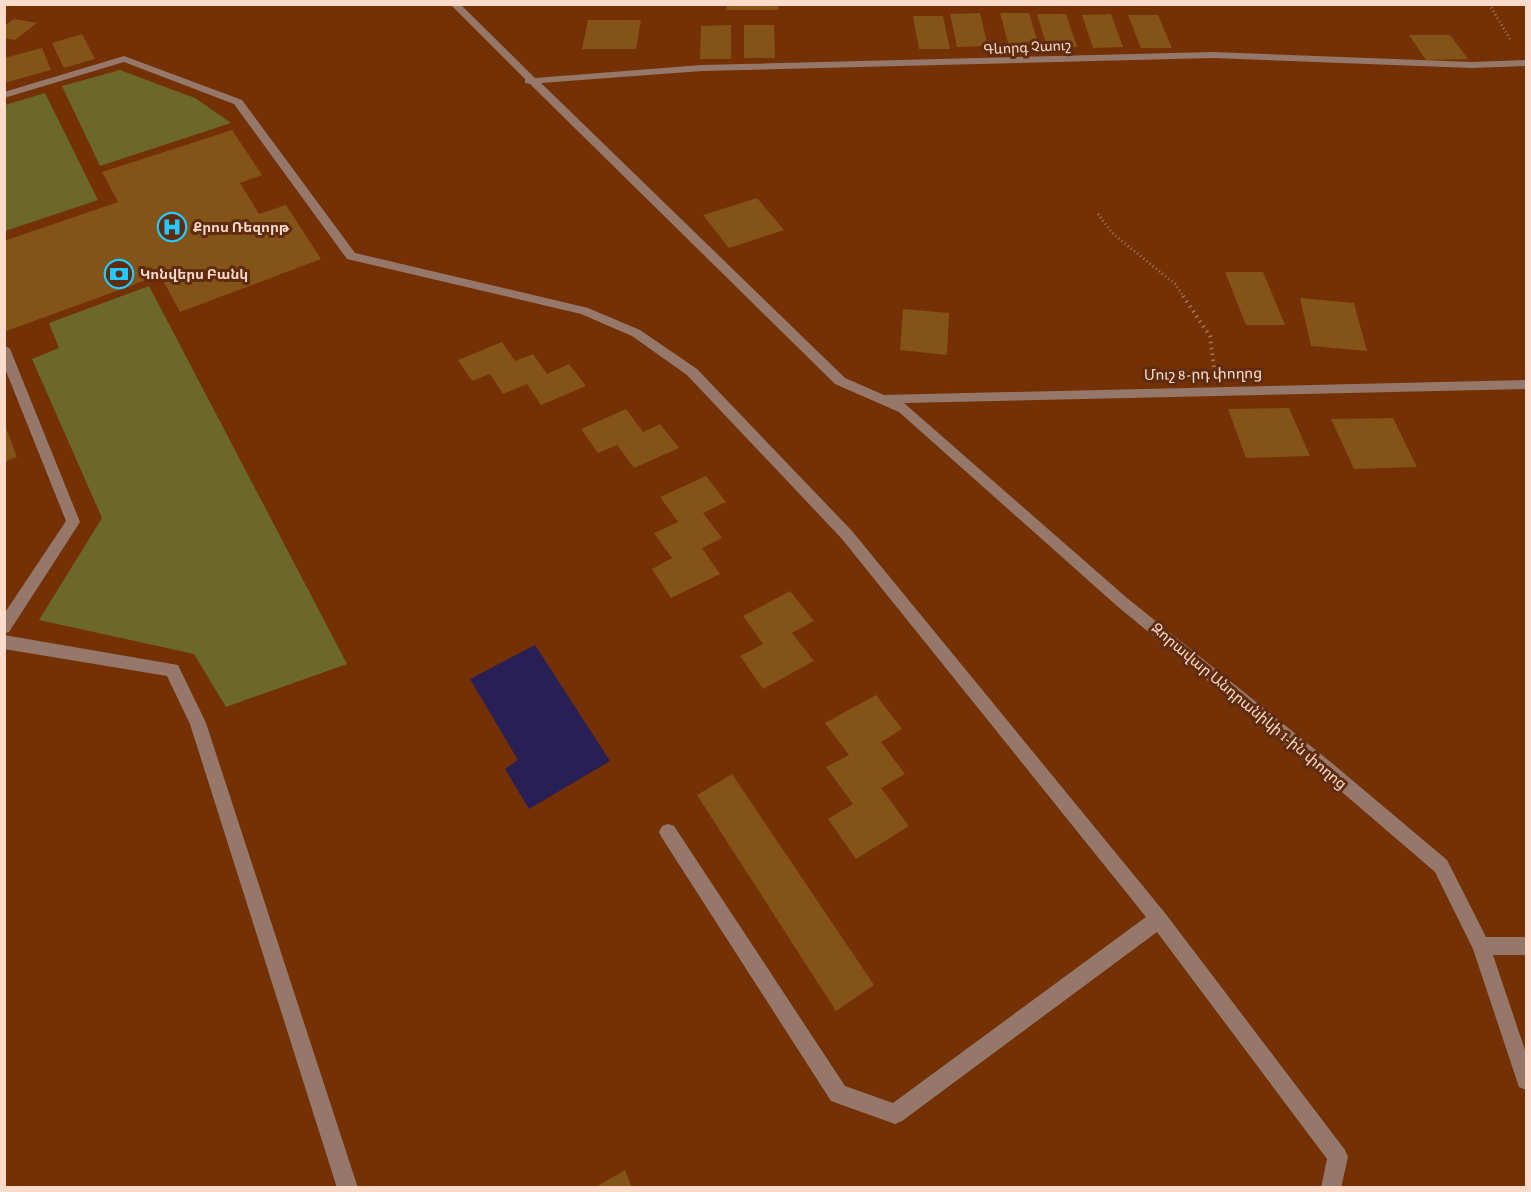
<svg xmlns="http://www.w3.org/2000/svg" width="1531" height="1192" viewBox="0 0 1531 1192" font-family="'Crimson Pro','Noto Sans Armenian',serif">
  <rect width="100%" height="100%" fill="#743105"/>
  <g fill="#6b682a">
    <path d="M120,70L195,98L231,123L100,166L62,86Z"/>
    <path d="M45,93L98,200L5,231V105Z"/>
    <path d="M149,286L347,664L226,707L194,654L39,620L102,518L32,359L59,348L49,323Z"/>
  </g>
  <path fill="#291f57" d="M535,645L610,761L529,809L505,769L518,760L470,679Z"/>
  <g fill="#835317">
    <path d="M727,4H779L778,10H726Z"/>
    <path d="M980,13L988,46L957,47L950,14Z"/>
    <path d="M1000,13H1029L1039,46H1009Z"/>
    <path d="M1037,14H1066L1077,47H1047Z"/>
    <path d="M1111,14L1123,47L1093,48L1082,15Z"/>
    <path d="M1128,15H1158L1172,48H1141Z"/>
    <path d="M913,16H943L950,49H919Z"/>
    <path d="M14,19L37,23L15,40L4,38V26Z"/>
    <path d="M588,20H641L636,49H582Z"/>
    <path d="M731,25V59H700L701,26Z"/>
    <path d="M744,25H774L775,58H744Z"/>
    <path d="M82,34L95,59L64,68L52,43Z"/>
    <path d="M1409,35H1450L1468,59L1426,60Z"/>
    <path d="M42,48L51,70L4,83V58Z"/>
    <path d="M232,130L262,175L240,183L259,214L286,205L321,259L180,312L160,275L4,332V241L118,202L102,172Z"/>
    <path d="M757,198L784,230L729,248L703,215Z"/>
    <path d="M1225,272H1263L1285,325H1246Z"/>
    <path d="M1300,298L1354,303L1367,351L1311,346Z"/>
    <path d="M903,309L949,313L947,355L900,350Z"/>
    <path d="M502,342L515,361L533,354L547,374L569,364L586,386L541,405L527,384L503,394L490,374L472,381L458,360Z"/>
    <path d="M1289,408L1310,456L1246,458L1228,409Z"/>
    <path d="M626,409L643,432L660,424L679,448L634,468L617,445L598,453L581,429Z"/>
    <path d="M1393,418L1417,467L1354,469L1331,419Z"/>
    <path d="M4,423L17,457L4,462Z"/>
    <path d="M706,476L726,502L703,513L722,538L702,548L720,574L671,598L652,569L672,558L654,533L678,522L660,497Z"/>
    <path d="M790,591L814,621L792,633L814,661L763,689L740,656L763,644L743,616Z"/>
    <path d="M876,695L902,729L881,742L905,774L881,788L909,826L856,859L828,819L853,804L826,767L849,755L825,723Z"/>
    <path d="M732,774L874,985L836,1011L697,795Z"/>
    <path d="M625,1170L632,1188H594Z"/>
  </g>
  <g fill="none" stroke-linecap="round" stroke-linejoin="round">
    <g stroke="#aa7453" stroke-width="3" stroke-dasharray="1 3" stroke-linecap="butt">
      <path d="M1489,4L1510,39"/>
      <path d="M1098,214L1112,233L1175,284L1184,297"/>
    </g>
    <path stroke="#aa7453" stroke-width="4" stroke-dasharray="1.5 4.5" stroke-linecap="butt" d="M1183,296L1210,336L1214,368"/>
    <g fill="#96786a" fill-rule="evenodd">
      <path d="M450,4H460L535,78L702,65L1213,52L1472,62L1526,60V66L1472,68L1213,58L702,71L541,83L845,378L884,395L1526,380V389L904,403L1127,598L1333,764L1447,860L1486,937H1526V955H1493L1526,1053V1090L1519,1087L1473,949L1435,872L1321,774L1117,606L899,412L835,384L530,84L525,83V79Z"/>
      <path d="M124,56L242,100L355,253L588,308L640,330L697,369L852,531L1165,913L1345,1150L1348,1157L1341,1188H1321L1327,1159L1157,932L902,1121L895,1124L831,1101L662,838L659,832L662,826L668,824L674,826L845,1086L893,1103L1146,917L842,539L687,375L632,336L581,314L347,259L234,104L124,62L4,98V92Z"/>
      <path d="M4,345L10,349L80,522L9,632L4,633V614L66,521L4,366Z"/>
      <path d="M4,635L178,665L206,723L358,1188H337L190,724L167,676L4,649Z"/>
    </g>
  </g>
  <defs>
    <g id="hospital-ring" transform="scale(1.5)"><circle r="9.5" fill="#602c0f" stroke="#24c9fe" stroke-width="1.5"/><path d="M-5-5h3v3.5h4V-5h3V5h-3V1.5h-4V5h-3Z" fill="#24c9fe"/></g>
    <g id="bank-ring" transform="scale(1.5)"><circle r="9.5" fill="#602c0f" stroke="#24c9fe" stroke-width="1.5"/><path d="M-6-4H6V4H-6ZM0-2.3a2.3 2.3 0 1 0 0 4.6a2.3 2.3 0 1 0 0-4.6Z" fill="#24c9fe"/></g>
  </defs>
  <g fill-rule="evenodd">
    <use href="#hospital-ring" x="172" y="227"/>
    <use href="#bank-ring" x="119" y="274"/>
  </g>
  <g text-anchor="middle" dominant-baseline="central" stroke-width="6" stroke-linejoin="round" paint-order="stroke">
    <g font-size="14" fill="#fddbcb" stroke="#602c0f">
      <text transform="translate(1027 47) rotate(-3)">Գևորգ Չաուշ</text>
    </g>
    <g font-size="14" font-weight="bold" fill="#fddbcb" stroke="#602c0f" text-anchor="start">
      <text x="193" y="227">Քրոս Ռեզորթ</text>
      <text x="140" y="274">Կոնվերս Բանկ</text>
    </g>
    <g font-size="15" fill="#fddbcb" stroke="#602c0f">
      <text transform="translate(1203 374) rotate(-1)">Մուշ 8-րդ փողոց</text>
      <text transform="translate(1249 706) rotate(40)">Զորավար Անդրանիկի 1-ին փողոց</text>
    </g>
  </g>
  <rect width="1531" height="1192" fill="none" stroke="#fddbcb" stroke-width="12"/>
</svg>
